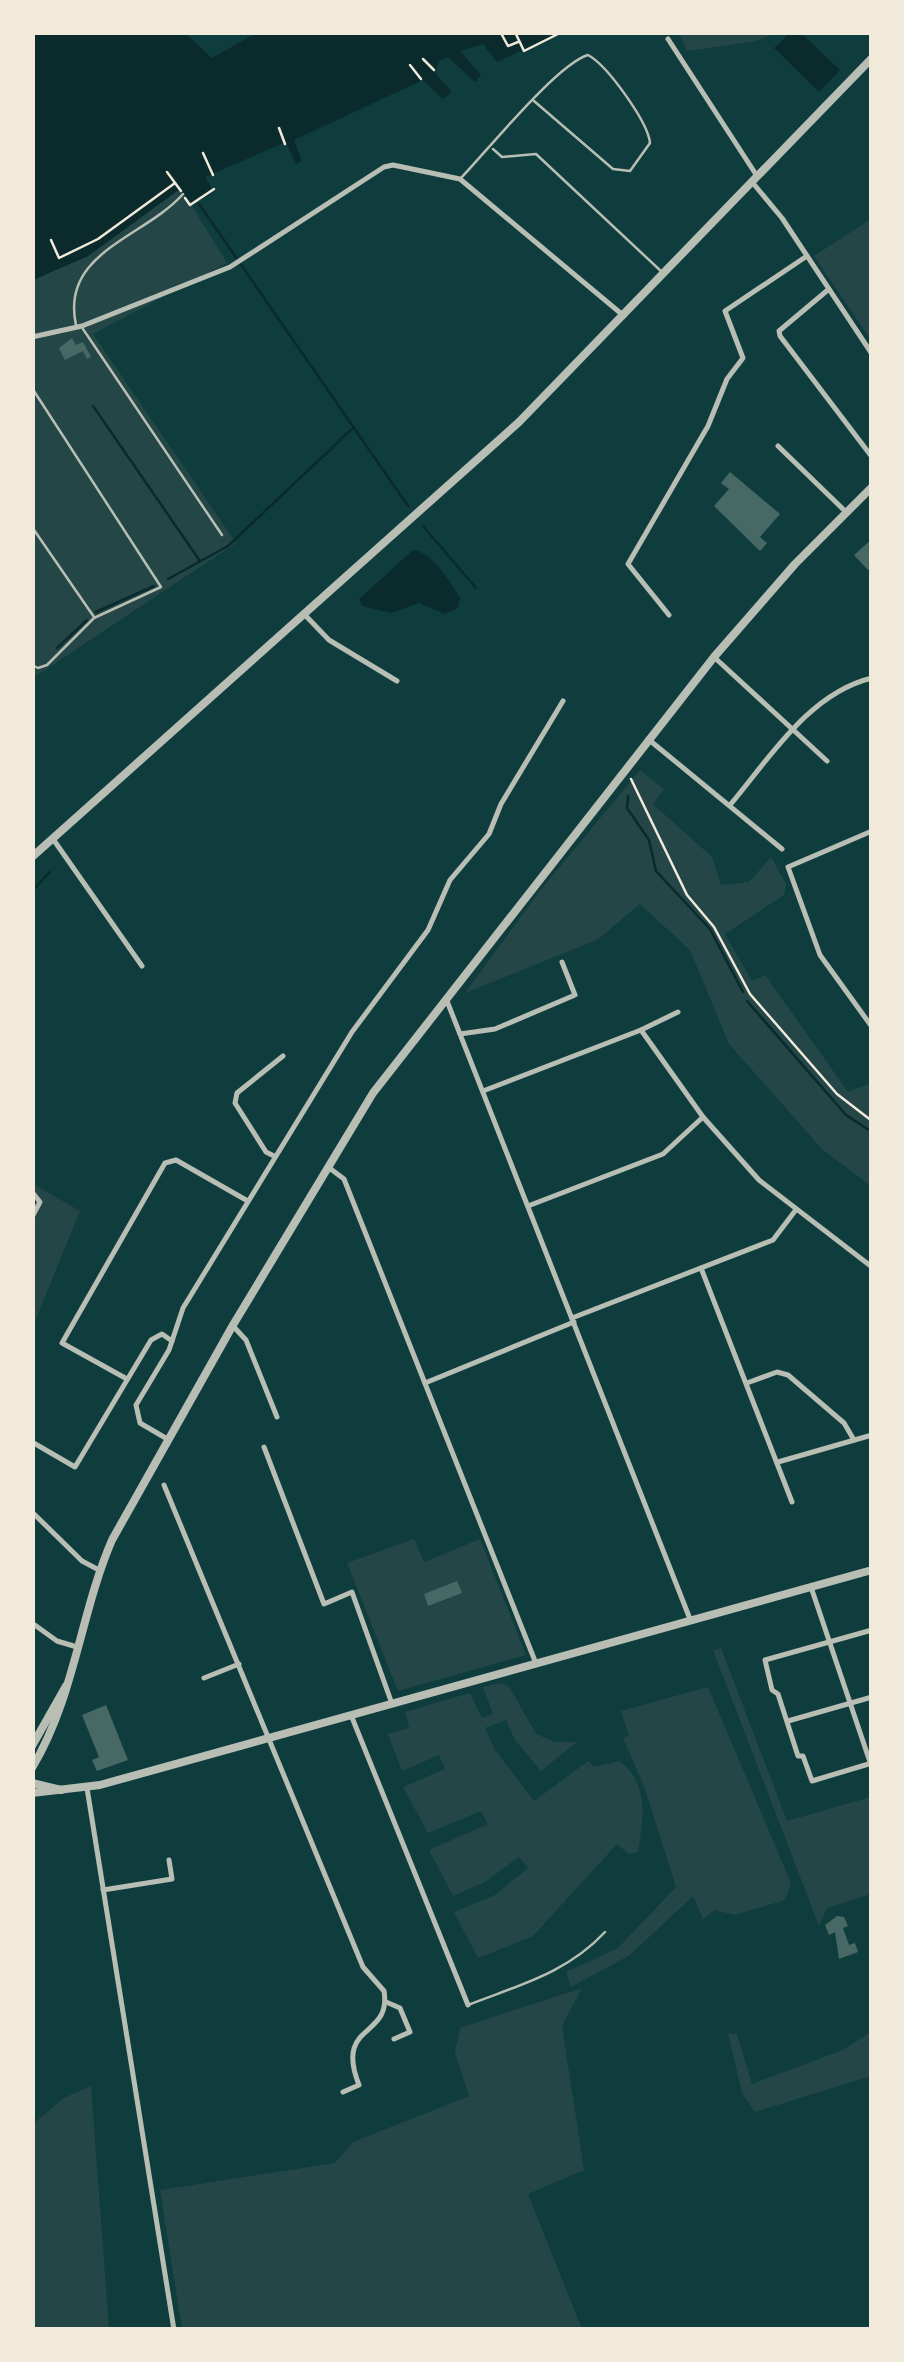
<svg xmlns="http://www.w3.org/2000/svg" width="904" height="2362" viewBox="0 0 904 2362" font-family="Lato,sans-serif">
  <rect width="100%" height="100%" fill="#0f3d3e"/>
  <g fill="#244646">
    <path d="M679,33L680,32L775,33L756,41L687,51Z"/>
    <path d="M181,188L227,263L93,334L236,543L33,678V280L88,256Z"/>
    <path d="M871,219V340L814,256Z"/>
    <path d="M640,770L664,789L653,804L712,857L721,885L749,882L771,857L786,884L784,895L725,934L752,981L765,975L848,1092L871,1083V1186L822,1149L729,1044L690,950L640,904L597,940L465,993L539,892Z"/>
    <path d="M33,1184L80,1211L33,1326Z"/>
    <path d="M414,1539L424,1562L480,1539L526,1655L398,1691L347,1563Z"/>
    <path d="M721,1648L787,1821L871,1797V1894L827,1908L819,1926L713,1650Z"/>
    <path d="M499,1683L509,1686L536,1734L555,1742H577L541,1771L515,1740L506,1720L485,1728L495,1750L534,1801L588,1761L594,1767L620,1761C650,1785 643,1819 638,1852L629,1854L617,1844L533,1936L478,1958L454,1912L495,1895L528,1868L519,1857L485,1882L453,1896L429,1850L488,1824L481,1811L428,1833L403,1787L445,1769L439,1755L402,1771L388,1734L409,1728L405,1712L470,1693L482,1718L493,1714L483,1687Z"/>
    <path d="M708,1687L791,1883L785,1900L735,1915L715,1910L703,1919L693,1896L630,1955L571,1987L566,1972L618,1948L676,1887L644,1786L623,1738L629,1736L621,1711Z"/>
    <path d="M582,1988L562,2026L584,2170L528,2194L582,2329H182L160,2190L335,2163L353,2142L469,2096L455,2053L460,2028Z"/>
    <path d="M871,2032V2076L755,2112L742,2093L728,2033L737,2034L752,2084L843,2050Z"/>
    <path d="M91,2086L109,2329H33V2124L64,2098Z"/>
  </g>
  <g fill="#0a2a2b">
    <path d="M33,33H185L212,58L257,33H558L497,62L483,44L460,51L481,75L475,82L448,57L439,61L435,73L452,92L443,99L423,80L294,140L302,161L296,164L286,142L205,177L212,189L191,203L180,189L88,256L33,280Z"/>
    <path d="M790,33H801L840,70L819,92L774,48Z"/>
    <path d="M413,550C433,552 450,582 460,598L458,608L445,614L419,603L391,613L362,606L359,599Z"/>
  </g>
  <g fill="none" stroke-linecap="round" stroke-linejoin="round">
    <g stroke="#0a2a2b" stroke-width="2.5">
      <path d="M199,204L408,506"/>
      <path d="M93,406L200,561"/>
      <path d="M423,526L476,588"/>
      <path d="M168,579L228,546L354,427"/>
      <path d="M96,612L154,586"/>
      <path d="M57,648L87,620"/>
      <path d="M628,796L627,808L649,840L656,871L710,929L743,992"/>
      <path d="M32,891L50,872"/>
      <path d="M747,1001L846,1115L872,1132"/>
    </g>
  </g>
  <g fill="#486865">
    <path d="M72,338L76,345L83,342L91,357L87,359L83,351L65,360L59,348Z"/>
    <path d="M730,472L780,514L760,537L767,543L760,551L714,506L729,489L721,483Z"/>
    <path d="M872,539V566L868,570L854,555Z"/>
    <path d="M457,1581L462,1593L428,1606L424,1594Z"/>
    <path d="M106,1705L128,1760L97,1771L92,1760L99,1757L82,1715Z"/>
    <path d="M837,1916L844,1917L848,1926L843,1928L849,1945L855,1943L858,1952L839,1959L835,1932L829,1935L825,1925Z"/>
  </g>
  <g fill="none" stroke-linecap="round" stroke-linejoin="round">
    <g stroke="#f1e9da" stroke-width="2.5">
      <path d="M515,32L524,51L562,32"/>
      <path d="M502,35L508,46L518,42"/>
      <path d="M423,59L434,70"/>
      <path d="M410,65L421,79"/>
      <path d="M279,128L285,144"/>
      <path d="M203,153L213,175"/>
      <path d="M167,172L181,191"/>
      <path d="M185,198L190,205L214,189"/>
      <path d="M51,240L59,258L98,239L175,183"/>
      <path d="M631,779L687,895L714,927L750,994L837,1094L872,1121"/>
    </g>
    <g stroke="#b8beb3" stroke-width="2.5">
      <path d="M493,149L502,157L536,154L663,273"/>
      <path d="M461,178C487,151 557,64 588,55C607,65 648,122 650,143L630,171L613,169L534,101"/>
      <path d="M76,325C60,252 144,238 183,194"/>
      <path d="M83,329L222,535"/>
      <path d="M32,388L161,587L94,618L47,665L38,668L32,665"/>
      <path d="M32,527L94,617"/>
      <path d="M468,2005C519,1985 567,1973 605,1932"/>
    </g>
    <g stroke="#b8beb3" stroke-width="5">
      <path d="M668,39L757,176"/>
      <path d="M752,182L782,218L872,354"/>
      <path d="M829,289L779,331L780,336L872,457"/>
      <path d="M32,337L82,326L230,267L384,167L393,165L460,179L624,316"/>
      <path d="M778,446L845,511"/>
      <path d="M304,614L329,640L397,681"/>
      <path d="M669,615L628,564L708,426L727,379L743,358L725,311L807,256"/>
      <path d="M714,657L827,761"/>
      <path d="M648,739L782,849"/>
      <path d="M730,805C769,759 809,693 872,678"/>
      <path d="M872,831L788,867L820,955L872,1027"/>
      <path d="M53,839L142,966"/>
      <path d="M447,1001L690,1619"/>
      <path d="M641,1030L678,1012"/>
      <path d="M460,1034L495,1029L575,995L562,962"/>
      <path d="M483,1091L641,1030L703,1117L759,1180L872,1267"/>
      <path d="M274,1156L266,1152L235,1103L237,1093L283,1056"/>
      <path d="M328,1167L344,1179L535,1661"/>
      <path d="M32,1192L40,1202L32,1217"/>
      <path d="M528,1206L663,1154L703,1117"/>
      <path d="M701,1268L792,1502"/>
      <path d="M572,1318L773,1240L795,1211"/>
      <path d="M233,1326L246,1340L277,1417"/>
      <path d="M127,1379L62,1343L165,1163L176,1160L246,1200"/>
      <path d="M425,1383L574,1322"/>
      <path d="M747,1383L777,1372L788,1375L844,1423L854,1440"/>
      <path d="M169,1440L140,1423L136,1405L169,1350L183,1308L352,1032L428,930L450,880L489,834L501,804L563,701"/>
      <path d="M32,1442L75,1467L151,1340L162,1334L172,1341"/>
      <path d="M264,1447L324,1604L352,1592L391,1701"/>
      <path d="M778,1462L872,1435"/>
      <path d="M164,1485L363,1967L384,1991C392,2039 334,2022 359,2085L343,2092"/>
      <path d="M32,1512L82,1561L99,1570"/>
      <path d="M811,1587L872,1768"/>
      <path d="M32,1623L57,1641L77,1647"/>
      <path d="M872,1630L765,1660L772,1690L778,1694L798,1756H803L812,1781L872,1763"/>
      <path d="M204,1678L239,1664"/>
      <path d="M351,1715L468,2005"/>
      <path d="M788,1721L872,1697"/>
      <path d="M87,1788L174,2330"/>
      <path d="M103,1890L172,1879L169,1860"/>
      <path d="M386,2002L400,2008L410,2032L394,2039"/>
    </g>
    <g stroke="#b8beb3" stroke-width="8">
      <path d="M32,857L519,422L872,58"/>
      <path d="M32,1746L66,1686"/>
      <path d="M32,1768C75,1696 80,1614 112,1540L233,1325L373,1093L714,657L795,564L872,487"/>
      <path d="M32,1783L61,1790"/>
      <path d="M32,1793L100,1785L872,1570"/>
    </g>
  </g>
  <rect width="904" height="2362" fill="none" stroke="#f1e9da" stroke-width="70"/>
</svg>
